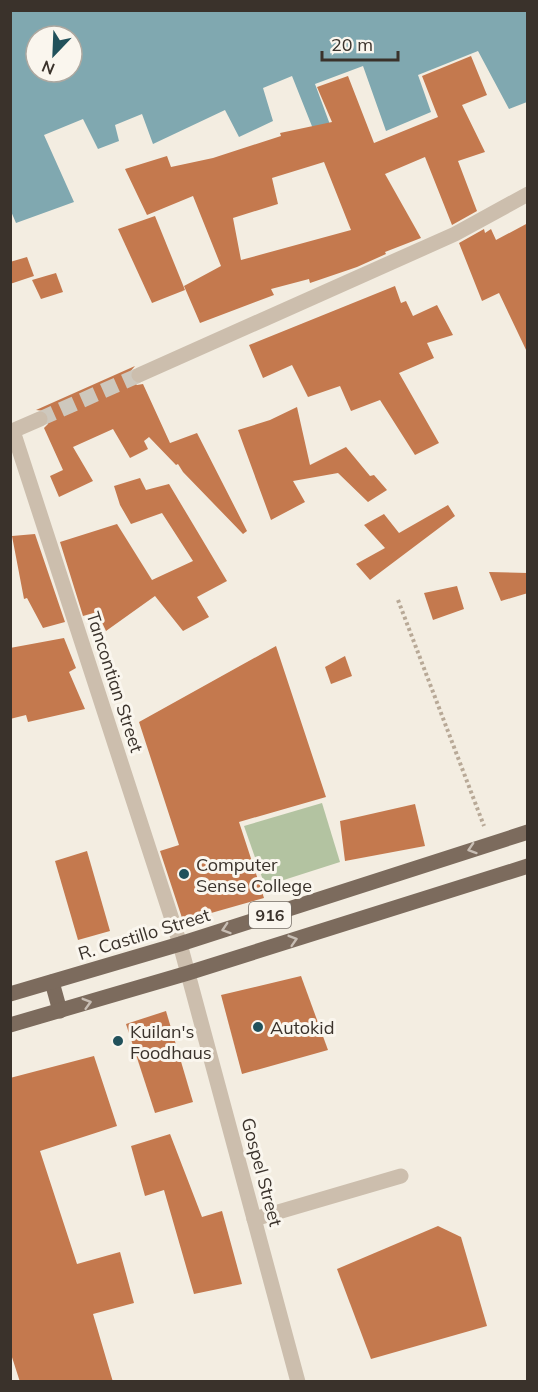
<svg xmlns="http://www.w3.org/2000/svg" width="538" height="1392" viewBox="0 0 538 1392" font-family="Mulish,sans-serif">
  <rect width="100%" height="100%" fill="#f3ede1"/>
  <path fill="#b3c3a1" d="M322,803L340,862L265,886L244,826Z"/>
  <path fill="#80a8b0" fill-rule="evenodd" d="M10,11H527V102L509,109L478,51L418,75L431,112L386,131L363,66L315,84L339,149L323,154L292,76L263,88L273,121L239,137L225,110L153,144L142,114L115,125L119,141L98,149L83,119L44,135L74,202L16,223L10,209ZM36,36H72V72H36Z"/>
  <g fill="#c4794e" fill-rule="evenodd">
    <path d="M471,56L487,95L462,105L485,152L458,161L477,211L452,225L425,157L385,174L421,238L385,252L386,254L357,267L310,283L309,279L271,289L274,295L200,323L184,286L221,266L193,196L147,215L125,169L167,156L171,167L213,158L281,136L280,133L332,122L317,87L348,76L374,143L438,117L422,76ZM324,162L351,230L241,260L233,218L278,204L272,178Z"/>
    <path d="M155,216L185,290L152,303L118,229Z"/>
    <path d="M528,223V354L499,293L482,301L459,243L484,229L485,233L491,229L496,240Z"/>
    <path d="M27,257L34,276L10,284V262Z"/>
    <path d="M56,273L63,292L41,299L32,280Z"/>
    <path d="M395,286L401,303L406,301L413,316L437,305L453,335L427,343L434,358L399,373L439,443L415,455L380,400L351,411L340,386L308,397L292,365L263,378L249,345Z"/>
    <path d="M135,366L129,373L130,379L137,385L143,384L170,443L197,433L247,531L243,534L183,472L178,464L176,465L149,437L144,441L148,449L130,458L113,429L73,447L93,481L59,497L50,476L63,470L44,428L48,424L49,416L45,411L36,410Z"/>
    <path d="M297,407L310,465L346,447L370,476L374,475L387,490L368,502L338,473L293,481L305,502L271,520L238,430L270,420Z"/>
    <path d="M140,478L146,490L169,484L227,581L197,597L209,617L183,631L155,596L106,631L97,612L83,616L60,542L117,524L152,580L193,561L162,513L131,524L120,505L114,486Z"/>
    <path d="M448,505L455,516L370,580L356,564L385,548L364,525L384,514L399,533Z"/>
    <path d="M35,534L65,622L43,628L27,598L24,599L12,536Z"/>
    <path d="M489,572L528,573V593L501,601Z"/>
    <path d="M457,586L464,609L433,620L424,593Z"/>
    <path d="M64,638L76,668L69,672L85,709L28,722L26,715L10,719V648Z"/>
    <path d="M276,646L326,797L239,822L264,898L183,921L160,851L179,845L139,722Z"/>
    <path d="M345,656L352,676L331,684L325,667Z"/>
    <path d="M415,804L425,846L345,861L340,821Z"/>
    <path d="M87,851L110,931L78,940L55,861Z"/>
    <path d="M301,976L328,1050L242,1074L221,995Z"/>
    <path d="M166,1011L193,1102L155,1113L126,1024Z"/>
    <path d="M94,1056L117,1126L40,1151L77,1264L120,1252L134,1303L93,1314L113,1382H20L10,1351V1078Z"/>
    <path d="M170,1134L202,1217L222,1211L242,1284L194,1294L164,1190L145,1196L131,1146Z"/>
    <path d="M438,1226L461,1237L487,1326L371,1359L337,1269Z"/>
  </g>
  <g fill="none" stroke-linecap="round" stroke-linejoin="round">
    <path stroke="#cec8bd" stroke-width="15" stroke-dasharray="15 8" stroke-linecap="butt" d="M40,419L139,375"/>
    <path stroke="#b8a997" stroke-width="4" stroke-dasharray="3 3" stroke-linecap="butt" d="M398,600L484,826"/>
    <path stroke="#ccbead" stroke-width="15" d="M254,1219L401,1176"/>
    <g stroke="#ccbead" stroke-width="15">
      <path d="M139,375L455,234L528,194"/>
      <path d="M13,431L180,944L298,1382"/>
      <path d="M10,432L40,419"/>
    </g>
    <g stroke="#7c6b5d" stroke-width="15">
      <path d="M52,982L60,1011"/>
      <path d="M10,994L180,944L528,832"/>
      <path d="M10,1025L188,973L528,866"/>
    </g>
  </g>
  <defs><path id="oneway-chevron" d="M-2-3.5L2.5 0L-2 3.5" fill="none" stroke-width="1.6" stroke-linecap="round" stroke-linejoin="round" transform="scale(1.5)"/></defs>
  <g stroke="#c8beb4">
    <use href="#oneway-chevron" transform="translate(472 849) rotate(162)"/>
    <use href="#oneway-chevron" transform="translate(226 929) rotate(162)"/>
    <use href="#oneway-chevron" transform="translate(293 940) rotate(-17)"/>
    <use href="#oneway-chevron" transform="translate(87 1003) rotate(-16)"/>
  </g>
  <g fill="#21515b" stroke="#faf6ee" stroke-width="2">
    <circle cx="184" cy="874" r="6"/>
    <circle cx="258" cy="1027" r="6"/>
    <circle cx="118" cy="1041" r="6"/>
  </g>
  <g text-anchor="middle" dominant-baseline="central" stroke-width="6" stroke-linejoin="round" paint-order="stroke">
    <rect fill="#faf6ee" stroke="#746d66" stroke-width="1.5" x="249" y="902" width="42" height="26" rx="4.5"/>
    <g font-size="16" font-weight="bold" fill="#3a322b">
      <text x="270" y="915">916</text>
    </g>
    <g font-size="18" fill="#3a322b" stroke="#faf6ee">
      <text transform="translate(115 682) rotate(72)">Tancontian Street</text>
      <text transform="translate(144 934) rotate(-17)">R. Castillo Street</text>
      <text transform="translate(262 1172) rotate(75)">Gospel Street</text>
    </g>
    <g font-size="18" fill="#3a322b" stroke="#faf6ee" text-anchor="start">
      <text x="196" y="864">Computer<tspan x="196" dy="21">Sense College</tspan></text>
      <text x="270" y="1027">Autokid</text>
      <text x="130" y="1031">Kuilan's<tspan x="130" dy="21">Foodhaus</tspan></text>
    </g>
  </g>
  <rect width="538" height="1392" fill="none" stroke="#3a322b" stroke-width="24"/>
  <g transform="translate(54 54) rotate(203)"><circle r="28" fill="#faf6ee" stroke="#ada8a0" stroke-width="1.5"/>
  <path d="M0-4.5L10 22L0 15L-10 22Z" fill="#21515b"/>
  <text y="-9" font-size="16" font-weight="bold" text-anchor="middle" fill="#3a322b">N</text>
  </g>
  <path d="M322 51v9h76v-9" fill="none" stroke="#3a322b" stroke-width="3"/>
  <text x="331" y="51" font-size="18" fill="#3a322b" stroke="#faf6ee" stroke-width="4.5" paint-order="stroke">20 m</text>
</svg>
